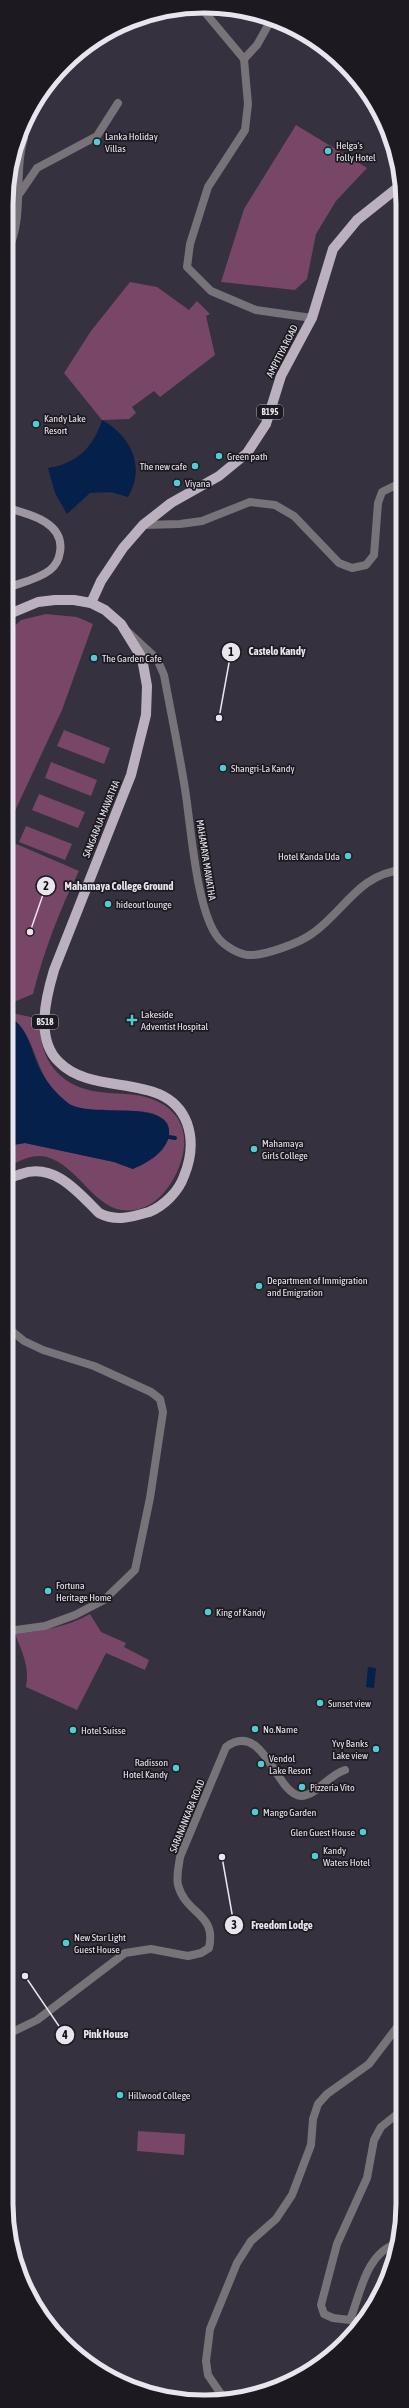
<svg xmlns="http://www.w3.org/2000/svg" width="409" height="2408" viewBox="0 0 409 2408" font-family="'Asap Condensed',sans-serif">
  <rect width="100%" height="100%" fill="#35313f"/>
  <g fill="#784667">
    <path d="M296,125L367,168L336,201L316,234L307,279L295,290L221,282L244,209Z"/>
    <path d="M130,282L157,287L189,310L197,301L210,314L206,316L215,355L160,397L154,391L132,407L136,413L129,419L102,420L64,373L91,331Z"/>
    <path d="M46,614L77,617L93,624L62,710L7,828V633L21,620Z"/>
    <path d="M64,730L110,748L104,764L57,746Z"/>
    <path d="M51,762L97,780L91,796L45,778Z"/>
    <path d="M39,794L85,812L78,828L32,810Z"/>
    <path d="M26,826L72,844L65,860L19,842Z"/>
    <path d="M7,840L79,871C59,911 44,951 33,994L9,1004H7Z"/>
    <path d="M12,1013L40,1019C38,1059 59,1087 100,1092C112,1094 124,1093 136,1095C179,1102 195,1132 177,1172C170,1187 158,1203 142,1208C98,1223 84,1168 47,1157C33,1153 19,1161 7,1167V1146L25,1143L114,1162L133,1169L168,1140C174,1103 126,1112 104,1111C94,1111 81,1109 71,1105C36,1089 39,1040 14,1020H7Z"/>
    <path d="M90,1614L101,1632L126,1643L124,1647L149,1660L145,1670L106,1653L77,1710L26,1687C30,1668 22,1651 15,1634C42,1631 67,1627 90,1614Z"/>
    <path d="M6,1653L11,1681L6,1679Z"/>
    <path d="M138,2131L185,2134L184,2155L137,2151Z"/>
  </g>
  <g fill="#05204b">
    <path d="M102,420C131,436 146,467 128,497L111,492L90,493L67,514L55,493L48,468C76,464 94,447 102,420Z"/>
    <path d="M7,1020H14C31,1033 31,1055 42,1073C49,1085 57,1094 68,1103C88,1119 175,1097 169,1135C166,1153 147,1163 133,1169L114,1162L25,1143L7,1146Z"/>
    <path d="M368,1667L376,1668L374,1688L366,1687Z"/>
  </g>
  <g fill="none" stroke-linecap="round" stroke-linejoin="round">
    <path stroke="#05204b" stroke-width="4" d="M169,1137L175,1138"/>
    <g stroke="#787279" stroke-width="8">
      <path d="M203,10L244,59L248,104L245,130L208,187L190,244L187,267L211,291L256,310L312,318"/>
      <path d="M244,59L257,45L271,20"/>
      <path d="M20,193L37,168L97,136L118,103"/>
      <path d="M8,250C25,215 13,175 24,138"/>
      <path d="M143,525L180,524L202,521L250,502L275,505L294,516L339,563L352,568L366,565L374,555L378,503L382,492L394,486H402"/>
      <path d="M128,632L157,659L164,675C171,713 179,751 185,789C191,825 196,912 219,939C225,946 238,954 248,955C264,956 300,943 313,933C345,910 359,874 402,870"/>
      <path d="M6,1630L9,1631L45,1626L75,1615L104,1600L135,1570L150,1498L163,1412L160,1399L151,1392L94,1366L43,1350L24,1341L7,1327"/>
      <path d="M6,2035L37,2020L125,1953L151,1949L188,1956L201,1953L209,1948C217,1913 186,1915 178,1885C176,1875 179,1866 180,1857L226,1747C264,1719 276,1795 301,1796C316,1796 328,1775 345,1770"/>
      <path d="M396,2244C366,2253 360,2295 350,2320L333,2318L324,2314L321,2305L337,2244L367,2178L374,2140L381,2127L401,2111"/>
      <path d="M350,2320L361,2322"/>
      <path d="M223,2397L208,2375L206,2361L210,2329L237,2263L251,2241L276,2219L292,2195L311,2145L313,2119L318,2104L327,2094L369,2064L401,2022"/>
    </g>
    <path stroke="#9e96a0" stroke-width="8" d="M7,588C20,583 39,579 50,570C55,566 59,559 60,552C65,522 29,514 7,508"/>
    <g stroke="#bbb1be" stroke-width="10">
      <path d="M91,603L101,581L123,548L143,525L171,503L219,476L247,453L266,424L281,376L312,318L333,249L357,220L401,185"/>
      <path d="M7,1181C10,1177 16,1176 21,1174C54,1162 78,1192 99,1213C116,1222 132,1217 149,1212C164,1206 179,1191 184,1176C191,1159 193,1140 187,1123C167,1070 94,1098 59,1062C35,1039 46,997 54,970L131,775L146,715L147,686L142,658L121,624L105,610L91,603L74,600H55L38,602L7,615"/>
    </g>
  </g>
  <g fill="#52ccd0" stroke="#1c1a20" stroke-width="1.5">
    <circle cx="97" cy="142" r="4"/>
    <circle cx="328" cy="151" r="4"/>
    <circle cx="36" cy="424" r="4"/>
    <circle cx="219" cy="456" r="4"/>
    <circle cx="195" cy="466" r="4"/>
    <circle cx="177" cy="483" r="4"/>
    <circle cx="94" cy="658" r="4"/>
    <circle cx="223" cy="768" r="4"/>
    <circle cx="348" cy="856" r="4"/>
    <circle cx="108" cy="904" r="4"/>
    <path d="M130 1014h4v4h4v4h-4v4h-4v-4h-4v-4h4z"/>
    <circle cx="254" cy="1149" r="4"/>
    <circle cx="259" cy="1286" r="4"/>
    <circle cx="48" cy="1591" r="4"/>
    <circle cx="208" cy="1612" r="4"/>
    <circle cx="320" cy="1703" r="4"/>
    <circle cx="255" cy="1729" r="4"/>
    <circle cx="73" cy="1730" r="4"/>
    <circle cx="376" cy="1749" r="4"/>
    <circle cx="261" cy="1764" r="4"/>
    <circle cx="176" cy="1768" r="4"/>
    <circle cx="302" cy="1787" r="4"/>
    <circle cx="255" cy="1812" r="4"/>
    <circle cx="363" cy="1832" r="4"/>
    <circle cx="315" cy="1856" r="4"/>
    <circle cx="66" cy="1943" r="4"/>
    <circle cx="120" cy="2095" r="4"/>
  </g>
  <g text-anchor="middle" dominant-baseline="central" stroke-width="3.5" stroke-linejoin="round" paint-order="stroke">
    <g fill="#1c1a20" stroke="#aba8b0" stroke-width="1">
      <rect x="257" y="405" width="26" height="14" rx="3"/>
      <rect x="32" y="1015" width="26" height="14" rx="3"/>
    </g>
    <g font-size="9" font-weight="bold" fill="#e8e5ee">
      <text x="270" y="412">B195</text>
      <text x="45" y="1022">B518</text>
    </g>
    <g font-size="10" fill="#e8e5ee" stroke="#1c1a20" text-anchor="start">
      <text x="105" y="136">Lanka Holiday<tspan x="105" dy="12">Villas</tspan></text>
      <text x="336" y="145">Helga's<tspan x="336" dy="12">Folly Hotel</tspan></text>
      <text x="44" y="418">Kandy Lake<tspan x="44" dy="12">Resort</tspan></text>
      <text x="227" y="456">Green path</text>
      <text x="187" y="466" text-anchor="end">The new cafe</text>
      <text x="185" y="483">Viyana</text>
      <text x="102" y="658">The Garden Cafe</text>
      <text x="231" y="768">Shangri-La Kandy</text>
      <text x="340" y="856" text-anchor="end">Hotel Kanda Uda</text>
      <text x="116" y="904">hideout lounge</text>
      <text x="141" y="1014">Lakeside<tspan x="141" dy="12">Adventist Hospital</tspan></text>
      <text x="262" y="1143">Mahamaya<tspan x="262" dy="12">Girls College</tspan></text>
      <text x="267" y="1280">Department of Immigration<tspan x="267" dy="12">and Emigration</tspan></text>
      <text x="56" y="1585">Fortuna<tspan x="56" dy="12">Heritage Home</tspan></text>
      <text x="216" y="1612">King of Kandy</text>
      <text x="328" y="1703">Sunset view</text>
      <text x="263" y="1729">No.Name</text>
      <text x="81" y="1730">Hotel Suisse</text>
      <text x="368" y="1743" text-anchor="end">Yvy Banks<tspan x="368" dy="12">Lake view</tspan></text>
      <text x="269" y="1758">Vendol<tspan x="269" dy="12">Lake Resort</tspan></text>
      <text x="168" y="1762" text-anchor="end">Radisson<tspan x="168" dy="12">Hotel Kandy</tspan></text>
      <text x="310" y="1787">Pizzeria Vito</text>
      <text x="263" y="1812">Mango Garden</text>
      <text x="355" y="1832" text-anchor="end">Glen Guest House</text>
      <text x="323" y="1850">Kandy<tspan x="323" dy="12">Waters Hotel</tspan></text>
      <text x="74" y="1937">New Star Light<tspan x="74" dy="12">Guest House</tspan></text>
      <text x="128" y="2095">Hillwood College</text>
    </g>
    <g font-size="10" fill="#e8e5ee" stroke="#1c1a20">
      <text transform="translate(282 351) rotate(-63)">AMPITIYA ROAD</text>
      <text transform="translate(101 819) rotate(-68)">SANGARAJA MAWATHA</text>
      <text transform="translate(206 860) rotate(81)">MAHAMAYA MAWATHA</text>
      <text transform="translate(187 1816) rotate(-68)">SARANANKARA ROAD</text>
    </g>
  </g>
  <path d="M0 0H409V2408H0ZM204 13H205A191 191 0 0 1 396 204V2204A191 191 0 0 1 205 2395H204A191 191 0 0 1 13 2204V204A191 191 0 0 1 204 13Z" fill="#1c1a20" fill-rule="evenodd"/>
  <path fill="none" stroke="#e8e5ee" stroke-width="5" d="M204 13H205A191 191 0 0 1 396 204V2204A191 191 0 0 1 205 2395H204A191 191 0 0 1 13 2204V204A191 191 0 0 1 204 13Z"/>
  <path fill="none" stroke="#e8e5ee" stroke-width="1.5" d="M219 718L231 652M30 932L46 886M222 1857L234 1925M25 1976L65 2035"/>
  <g fill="#e8e5ee" stroke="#1c1a20" stroke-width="1.5">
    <circle cx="219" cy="718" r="4"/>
    <circle cx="30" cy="932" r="4"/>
    <circle cx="222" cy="1857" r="4"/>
    <circle cx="25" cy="1976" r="4"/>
    <circle cx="231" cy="652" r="10"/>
    <circle cx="46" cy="886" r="10"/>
    <circle cx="234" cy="1925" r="10"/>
    <circle cx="65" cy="2035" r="10"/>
  </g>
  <g font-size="12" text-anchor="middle" font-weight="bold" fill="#111">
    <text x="231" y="656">1</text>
    <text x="46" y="890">2</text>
    <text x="234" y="1929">3</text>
    <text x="65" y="2039">4</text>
  </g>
  <g font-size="11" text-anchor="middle" font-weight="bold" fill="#e8e5ee" stroke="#1c1a20" stroke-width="3.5" stroke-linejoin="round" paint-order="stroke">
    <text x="277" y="655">Castelo Kandy</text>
    <text x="119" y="890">Mahamaya College Ground</text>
    <text x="282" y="1929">Freedom Lodge</text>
    <text x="106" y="2038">Pink House</text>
  </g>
</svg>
